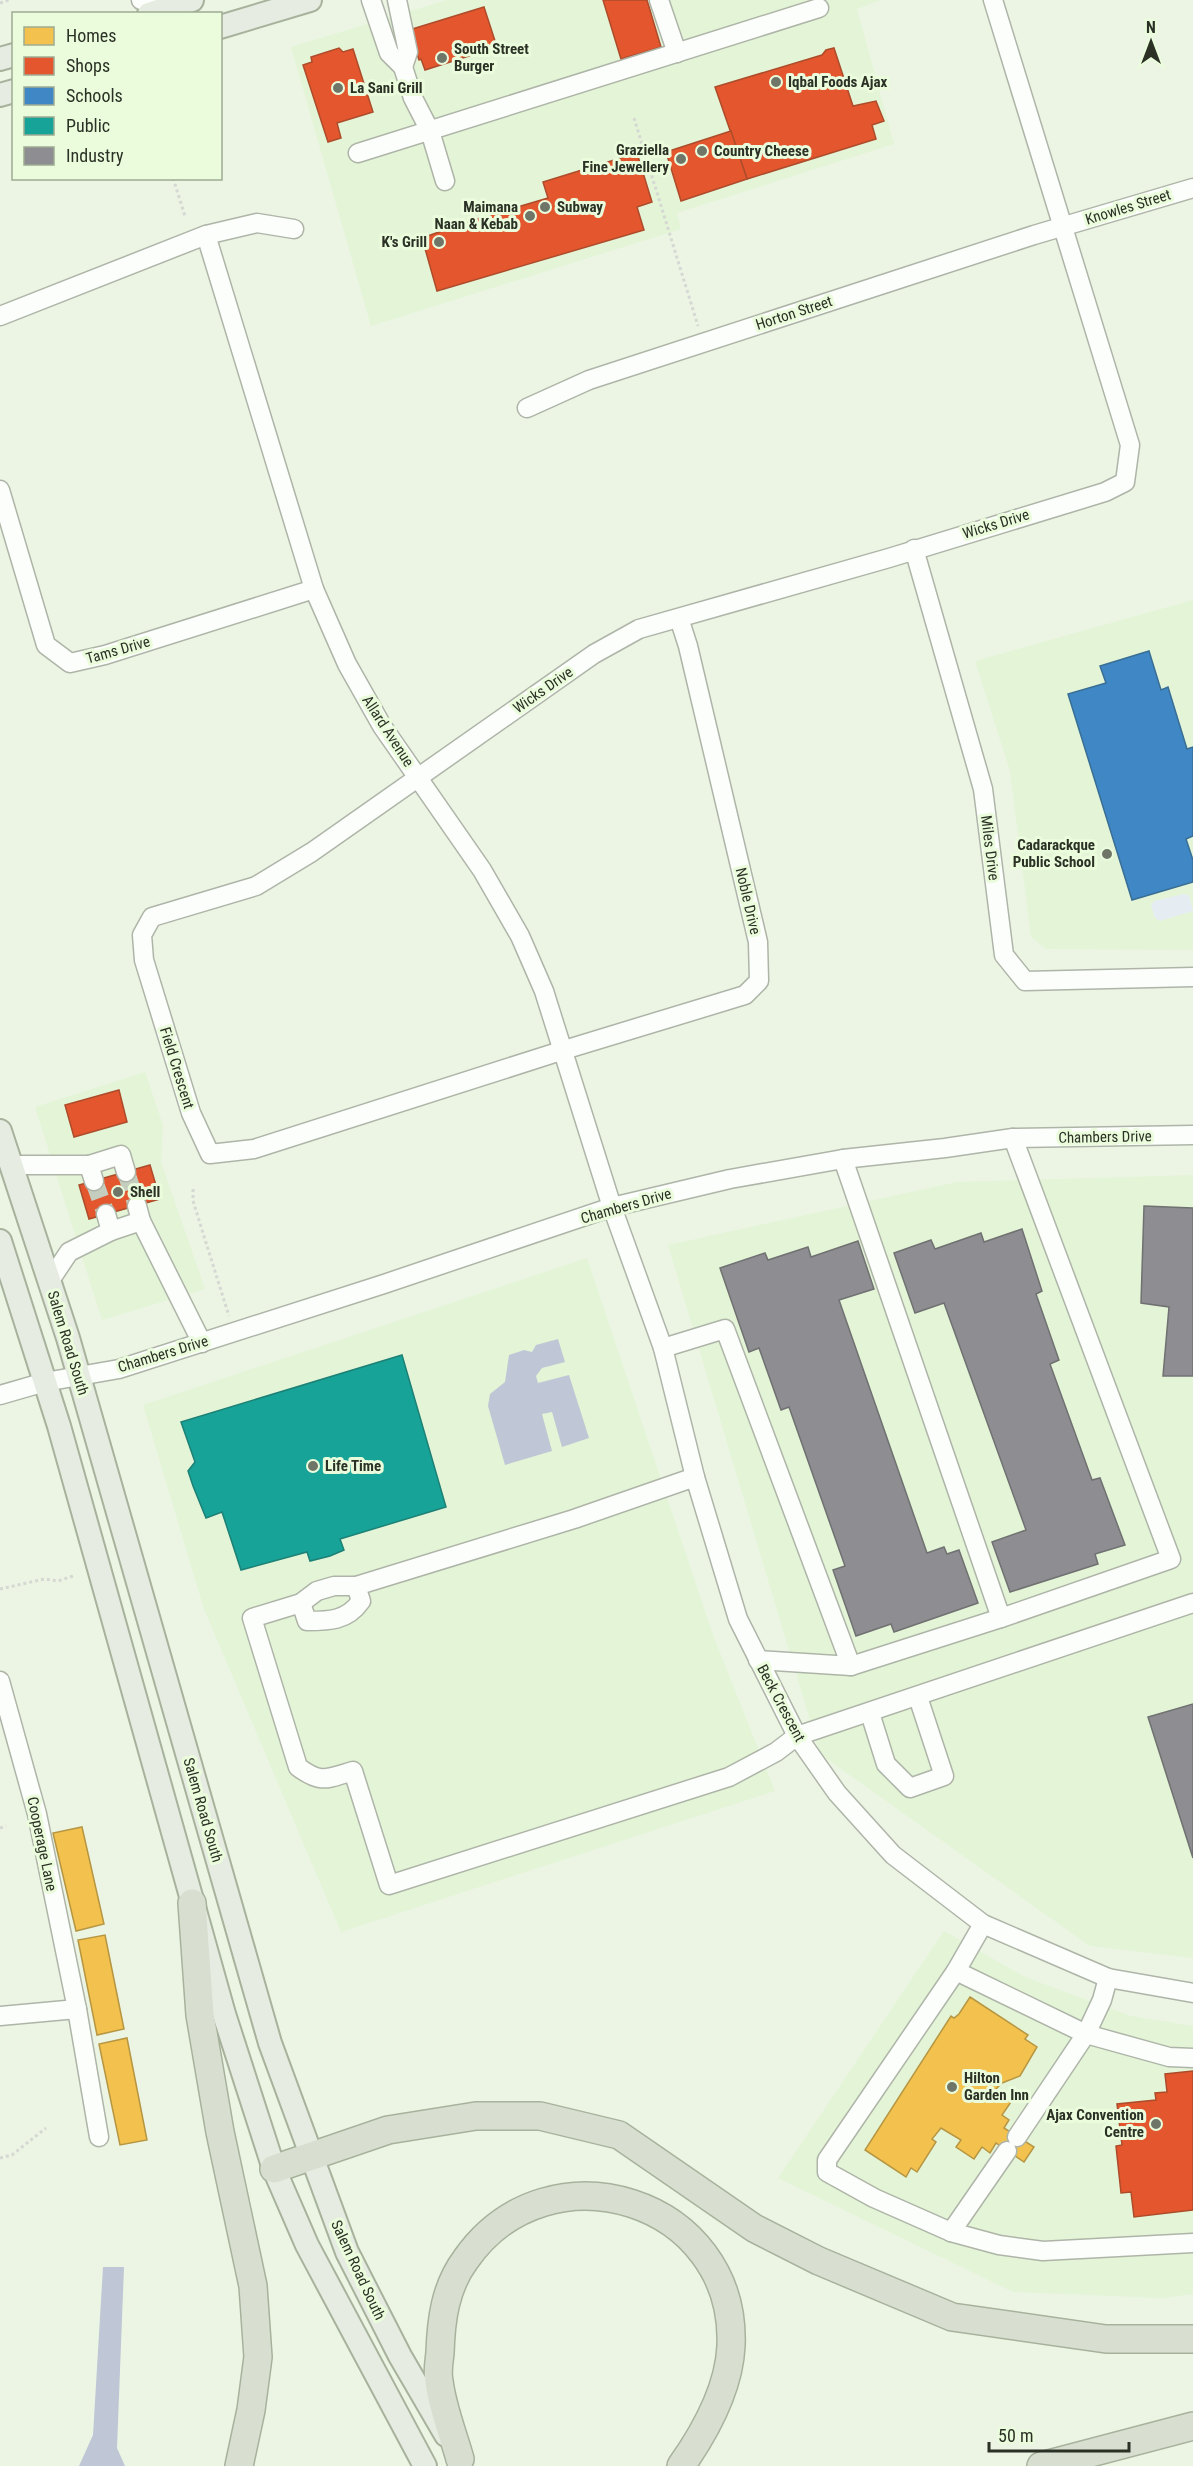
<svg xmlns="http://www.w3.org/2000/svg" width="1193" height="2466" viewBox="0 0 1193 2466" font-family="'Roboto Condensed',sans-serif">
  <rect width="100%" height="100%" fill="#ecf5e4"/>
  <g fill="#e4f4d7">
    <path d="M447,0H880L857,9L894,144L677,213L681,229L371,326L291,47Z"/>
    <path d="M1193,600V950L1046,949L1031,937L1010,771L975,661Z"/>
    <path d="M145,1072L163,1125L161,1162L205,1289L102,1320L35,1107Z"/>
    <path d="M1193,1175V1958L1090,1946L820,1754L668,1245L957,1182Z"/>
    <path d="M587,1258L713,1635L775,1791L341,1932L204,1609L143,1405Z"/>
    <path d="M944,1931L1025,1977L1131,2016L1193,2026V2294L1162,2298L1013,2292L778,2178Z"/>
  </g>
  <path fill="#e6edf2" d="M1183,894L1189,895L1193,911L1160,921L1155,918L1151,906L1154,901Z"/>
  <g fill="#bfc6d5">
    <path d="M558,1339L565,1362L542,1368L536,1376L538,1383L569,1375L589,1438L562,1447L552,1412L542,1414L552,1451L505,1465L488,1406L490,1394L505,1382L509,1355L524,1350L532,1352L536,1345Z"/>
    <path d="M103,2267H124L117,2448L125,2466H79L93,2435Z"/>
  </g>
  <g fill="#f2c14e" stroke="#b69642" stroke-width="1.5">
    <path d="M82,1827L104,1924L76,1931L53,1833Z"/>
    <path d="M105,1935L124,2029L97,2035L78,1940Z"/>
    <path d="M970,1997L1028,2035L1025,2039L1037,2047L1020,2076L1002,2083L994,2091L1011,2102L1002,2115L1009,2120L1004,2128L1034,2147L1024,2162L996,2143L990,2153L982,2147L974,2159L956,2147L961,2140L941,2128L932,2139L936,2142L917,2172L911,2168L906,2177L865,2150L951,2016L954,2018L959,2014Z"/>
    <path d="M127,2038L147,2140L120,2145L99,2044Z"/>
  </g>
  <g fill="#e4572e" stroke="#ac4c2b" stroke-width="1.5">
    <path d="M603,0H647L661,47L621,59Z"/>
    <path d="M484,7L497,47L425,70L421,59L419,60L409,30Z"/>
    <path d="M339,48L343,52L353,49L373,112L337,123L341,138L328,142L303,65L312,62L311,57Z"/>
    <path d="M834,48L853,106L876,101L884,121L872,125L876,139L747,179L715,87L822,55L826,50Z"/>
    <path d="M731,131L747,179L681,201L666,152Z"/>
    <path d="M637,153L652,202L637,207L644,230L437,291L422,238L467,222L548,198L543,182Z"/>
    <path d="M119,1090L127,1122L74,1137L65,1105Z"/>
    <path d="M150,1165L160,1199L89,1219L79,1185Z"/>
    <path d="M1193,2071V2210L1134,2217L1131,2192L1121,2193L1116,2146L1122,2145L1117,2104L1156,2100L1155,2093L1167,2092L1165,2074Z"/>
  </g>
  <path fill="#3f88c5" stroke="#396e95" stroke-width="1.5" d="M1149,651L1161,690L1168,687L1187,749L1193,747V836L1186,839L1193,860V882L1132,900L1068,694L1106,683L1100,666Z"/>
  <path fill="#17a398" stroke="#1d8176" stroke-width="1.5" d="M402,1355L446,1507L340,1539L344,1550L330,1556L310,1561L307,1552L241,1570L222,1512L206,1518L193,1486L188,1471L195,1462L181,1422Z"/>
  <g fill="#8d8d92" stroke="#707171" stroke-width="1.5">
    <path d="M1144,1206L1193,1208V1376H1163L1169,1307L1141,1303Z"/>
    <path d="M1022,1229L1042,1291L1036,1294L1059,1360L1050,1364L1092,1480L1100,1478L1125,1545L1095,1554L1098,1564L1010,1592L992,1542L1026,1530L944,1303L915,1313L894,1253L931,1240L935,1249L981,1233L984,1242Z"/>
    <path d="M858,1241L874,1289L839,1300L927,1553L944,1547L947,1554L959,1550L978,1603L894,1632L891,1624L856,1636L833,1570L845,1566L789,1407L781,1410L759,1348L749,1352L720,1268L765,1253L768,1260L808,1247L811,1257Z"/>
    <path d="M1193,1704V1858L1148,1717Z"/>
  </g>
  <g fill="none" stroke-linecap="round" stroke-linejoin="round">
    <g stroke="#c5cebe" stroke-width="18" stroke-dasharray="18 9" stroke-linecap="butt">
      <path d="M126,1172L137,1206"/>
      <path d="M94,1181L106,1214"/>
    </g>
    <g stroke="#aeb5a8" stroke-width="21">
      <g id="minor">
        <path d="M141,0L169,7"/>
        <path d="M371,0L389,53L403,67L413,98L430,131L445,181"/>
        <path d="M397,0L408,52L403,67"/>
        <path d="M659,0L677,53"/>
        <path d="M358,153L819,8"/>
        <path d="M206,235L314,589L347,664L382,726L482,870L520,936L544,991L612,1207L663,1348L695,1477L738,1619L797,1736L837,1793L893,1855L983,1924L1108,1978L1193,1993"/>
        <path d="M0,316L206,235L257,223L294,229"/>
        <path d="M527,408L589,380L1034,235L1193,188"/>
        <path d="M0,490L46,645L70,663L105,655L314,589"/>
        <path d="M914,549L983,789L1004,955L1025,981L1193,977"/>
        <path d="M679,618L688,646L758,942L759,981L745,995L564,1050L254,1149L210,1154L191,1113L144,960L142,935L152,917L256,886L312,852L594,654L639,629L889,558L1105,492L1125,482L1130,445L993,0"/>
        <path d="M843,1159L1001,1618"/>
        <path d="M11,1165H89L94,1181"/>
        <path d="M89,1165L121,1155L126,1172"/>
        <path d="M141,1221L202,1343"/>
        <path d="M111,1231L141,1221L137,1206"/>
        <path d="M49,1282L69,1252L111,1231L106,1214"/>
        <path d="M663,1348L725,1329L851,1666L1001,1618L1171,1559L1013,1138"/>
        <path d="M0,1395L45,1382L119,1369L384,1284L612,1207L730,1179L843,1159L945,1148L1013,1138L1193,1135"/>
        <path d="M695,1477L574,1519L356,1586H334L317,1591L301,1603L252,1618L298,1767C321,1784 326,1779 353,1771L389,1885L729,1777L776,1752L797,1736L1193,1603"/>
        <path d="M301,1603L307,1621C329,1621 347,1621 361,1601L356,1586"/>
        <path d="M758,1660L851,1666"/>
        <path d="M0,1681L37,1814L77,2009L99,2137"/>
        <path d="M870,1713L886,1764L910,1788L944,1776L918,1697"/>
        <path d="M983,1924L956,1971L1086,2034L1102,2000L1108,1978"/>
        <path d="M956,1971L827,2160V2172L874,2198L951,2232L999,2245L1043,2251L1193,2243"/>
        <path d="M0,2016L77,2009"/>
        <path d="M1017,2137L1086,2034L1169,2057L1193,2058"/>
        <path d="M951,2232L1007,2151"/>
      </g>
    </g>
    <g stroke="#a7b29c" stroke-width="26">
      <g id="major">
        <path d="M149,14L192,0"/>
        <path d="M220,27L310,0"/>
        <path d="M0,59L14,55"/>
        <path d="M0,95L14,91"/>
        <path d="M0,1131L68,1338L270,2043L347,2252L400,2356L446,2435"/>
        <path d="M0,1241L59,1426L224,2014L274,2169L307,2245L425,2466"/>
      </g>
    </g>
    <g stroke="#a7b29c" stroke-width="30">
      <g id="highway">
        <path d="M192,1903L200,2015L220,2132L253,2286L258,2357L251,2410L239,2466"/>
        <path d="M274,2169L388,2130L476,2116H540L619,2135L754,2228L819,2261L952,2317L1106,2339H1193"/>
        <path d="M460,2459C453,2434 442,2407 439,2381C437,2372 439,2362 440,2353C441,2320 445,2287 466,2259C549,2141 737,2200 731,2346C729,2389 705,2432 681,2466"/>
        <path d="M1041,2466L1193,2426"/>
      </g>
    </g>
    <g stroke="#d5d8d3" stroke-width="3" stroke-dasharray="3 3" stroke-linecap="butt">
      <path d="M0,3L9,0"/>
      <path d="M634,118L698,326"/>
      <path d="M173,178L185,216"/>
      <path d="M193,1189V1201L229,1316"/>
      <path d="M0,1589L44,1579L58,1581L73,1576"/>
      <path d="M0,1828L6,1826"/>
      <path d="M0,2158L12,2155L46,2128"/>
    </g>
    <use href="#minor" stroke="#fcfefb" stroke-width="18"/>
    <use href="#major" stroke="#e6ece1" stroke-width="22"/>
    <use href="#highway" stroke="#d8dfd0" stroke-width="27"/>
  </g>
  <g fill="#6f7668" stroke="#ebfcdd" stroke-width="2">
    <circle cx="442" cy="58" r="6"/>
    <circle cx="776" cy="82" r="6"/>
    <circle cx="338" cy="88" r="6"/>
    <circle cx="702" cy="151" r="6"/>
    <circle cx="681" cy="159" r="6"/>
    <circle cx="545" cy="207" r="6"/>
    <circle cx="530" cy="216" r="6"/>
    <circle cx="439" cy="242" r="6"/>
    <circle cx="1107" cy="854" r="6"/>
    <circle cx="118" cy="1192" r="6"/>
    <circle cx="313" cy="1466" r="6"/>
    <circle cx="952" cy="2087" r="6"/>
    <circle cx="1156" cy="2124" r="6"/>
  </g>
  <g text-anchor="middle" dominant-baseline="central" stroke-width="6" stroke-linejoin="round" paint-order="stroke">
    <g font-size="15" font-weight="bold" fill="#2b3125" stroke="#ebfcdd" text-anchor="start">
      <text x="454" y="49">South Street<tspan x="454" dy="17">Burger</tspan></text>
      <text x="788" y="82">Iqbal Foods Ajax</text>
      <text x="350" y="88">La Sani Grill</text>
      <text x="669" y="150" text-anchor="end">Graziella<tspan x="669" dy="17">Fine Jewellery</tspan></text>
      <text x="714" y="151">Country Cheese</text>
      <text x="518" y="207" text-anchor="end">Maimana<tspan x="518" dy="17">Naan &amp; Kebab</tspan></text>
      <text x="557" y="207">Subway</text>
      <text x="427" y="242" text-anchor="end">K's Grill</text>
      <text x="1095" y="845" text-anchor="end">Cadarackque<tspan x="1095" dy="17">Public School</tspan></text>
      <text x="130" y="1192">Shell</text>
      <text x="325" y="1466">Life Time</text>
      <text x="964" y="2078">Hilton<tspan x="964" dy="17">Garden Inn</tspan></text>
      <text x="1144" y="2115" text-anchor="end">Ajax Convention<tspan x="1144" dy="17">Centre</tspan></text>
    </g>
    <g font-size="15" fill="#2b3125" stroke="#ebfcdd">
      <text transform="translate(1128 207) rotate(-17)">Knowles Street</text>
      <text transform="translate(794 313) rotate(-18)">Horton Street</text>
      <text transform="translate(996 524) rotate(-17)">Wicks Drive</text>
      <text transform="translate(118 650) rotate(-16)">Tams Drive</text>
      <text transform="translate(543 690) rotate(-35)">Wicks Drive</text>
      <text transform="translate(388 731) rotate(57)">Allard Avenue</text>
      <text transform="translate(990 848) rotate(83)">Miles Drive</text>
      <text transform="translate(748 901) rotate(77)">Noble Drive</text>
      <text transform="translate(177 1068) rotate(73)">Field Crescent</text>
      <text transform="translate(1105 1137) rotate(-1)">Chambers Drive</text>
      <text transform="translate(626 1206) rotate(-16)">Chambers Drive</text>
      <text transform="translate(68 1343) rotate(73)">Salem Road South</text>
      <text transform="translate(163 1354) rotate(-17)">Chambers Drive</text>
      <text transform="translate(781 1703) rotate(62)">Beck Crescent</text>
      <text transform="translate(203 1810) rotate(74)">Salem Road South</text>
      <text transform="translate(42 1844) rotate(78)">Cooperage Lane</text>
      <text transform="translate(358 2270) rotate(65)">Salem Road South</text>
    </g>
  </g>
  <rect x="12" y="12" width="210" height="168" fill="#ebfcdd" stroke="#9eab93" stroke-width="1.5"/>
  <rect x="24" y="27" width="30" height="18" fill="#f2c14e" stroke="#9eab93" stroke-width="1.5"/>
  <text x="66" y="42" font-size="18" fill="#2b3125">Homes</text>
  <rect x="24" y="57" width="30" height="18" fill="#e4572e" stroke="#9eab93" stroke-width="1.5"/>
  <text x="66" y="72" font-size="18" fill="#2b3125">Shops</text>
  <rect x="24" y="87" width="30" height="18" fill="#3f88c5" stroke="#9eab93" stroke-width="1.5"/>
  <text x="66" y="102" font-size="18" fill="#2b3125">Schools</text>
  <rect x="24" y="117" width="30" height="18" fill="#17a398" stroke="#9eab93" stroke-width="1.5"/>
  <text x="66" y="132" font-size="18" fill="#2b3125">Public</text>
  <rect x="24" y="147" width="30" height="18" fill="#8d8d92" stroke="#9eab93" stroke-width="1.5"/>
  <text x="66" y="162" font-size="18" fill="#2b3125">Industry</text>
  <g transform="translate(1151 42)" stroke="#ebfcdd" stroke-width="4.5" paint-order="stroke">
  <path d="M0-4.5L10 22L0 15L-10 22Z" fill="#2b3125"/>
  <text y="-9" font-size="16" font-weight="bold" text-anchor="middle" fill="#2b3125">N</text>
  </g>
  <path d="M989 2442v9h140v-9" fill="none" stroke="#2b3125" stroke-width="3"/>
  <text x="998" y="2442" font-size="18" fill="#2b3125" stroke="#ebfcdd" stroke-width="4.5" paint-order="stroke">50 m</text>
</svg>
